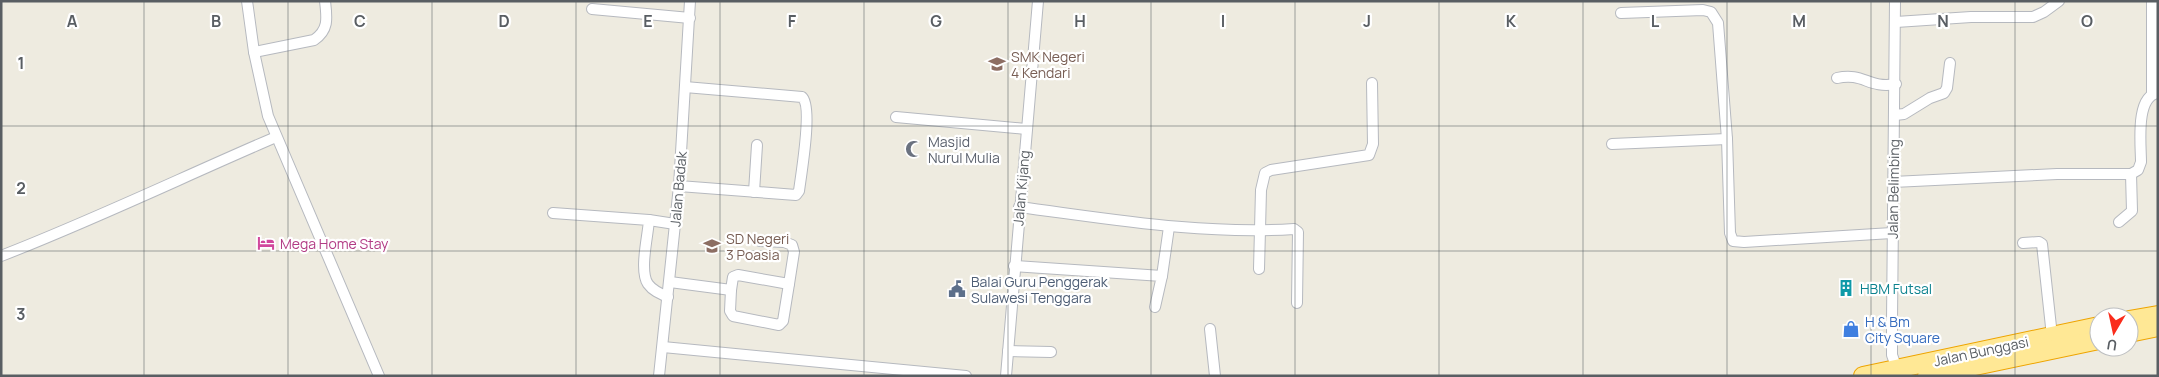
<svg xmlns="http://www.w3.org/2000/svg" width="2159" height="377" viewBox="0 0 2159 377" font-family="Manrope,sans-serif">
  <rect width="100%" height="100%" fill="#eeebe0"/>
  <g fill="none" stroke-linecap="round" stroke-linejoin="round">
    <g stroke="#b6b9bf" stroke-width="12">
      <g id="minor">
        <path d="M247,1L254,52L268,116L379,376"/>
        <path d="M1895,1L1892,322V355L1898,372"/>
        <path d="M592,9L690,18"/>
        <path d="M1621,13L1703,10L1711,12L1718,23L1727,139L1730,233L1733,241L1744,242L1892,233"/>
        <path d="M1896,22L1971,17H2033L2044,12L2059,1"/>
        <path d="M254,52L314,40C329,30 327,18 325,1"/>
        <path d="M1837,78C1864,72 1868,89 1896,84"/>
        <path d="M2152,94V1"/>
        <path d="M1895,115L1904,114L1930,98L1944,93L1947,88L1950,63"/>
        <path d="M896,117L1026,129"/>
        <path d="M1612,144L1727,139"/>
        <path d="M1893,182L2057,174H2131L2138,170L2141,162C2141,145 2135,96 2158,93"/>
        <path d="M679,186L796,195L799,191C801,175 813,106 802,97L685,87"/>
        <path d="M754,192L757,145"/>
        <path d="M1019,207C1111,219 1202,235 1294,229L1298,232L1297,303"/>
        <path d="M553,213L649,220C648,236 639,271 648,284C653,291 661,294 668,297"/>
        <path d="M649,220L675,224"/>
        <path d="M2119,222L2132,211L2131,174"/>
        <path d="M2023,243L2039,242L2042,244L2052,336"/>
        <path d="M1,256C94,220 185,176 276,137"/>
        <path d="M1014,266L1162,276L1155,307"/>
        <path d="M1259,269L1261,190L1265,173L1271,170L1369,155L1373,144L1372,83"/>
        <path d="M1162,276L1169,227"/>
        <path d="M670,282L731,290L733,277L738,275L789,284L794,252L792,245L784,242L760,241"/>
        <path d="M731,290L730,311L733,316L779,325L783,321L789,284"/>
        <path d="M1210,329L1215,376"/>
        <path d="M663,347L966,376"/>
        <path d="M1008,351L1051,352"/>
        <path d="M659,376L679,186L690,1"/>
        <path d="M1006,376L1038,1"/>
      </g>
    </g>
    <g stroke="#eea400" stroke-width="20">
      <g id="trunk">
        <path d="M2129,320L2158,315"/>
        <path d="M2129,333L2158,327"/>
        <path d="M1863,376L2099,326"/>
        <path d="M1927,376L2099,340"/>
      </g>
    </g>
    <use href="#minor" stroke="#fff" stroke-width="10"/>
    <use href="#trunk" stroke="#ffe895" stroke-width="18"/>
  </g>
  <path fill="none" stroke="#595e63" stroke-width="1" stroke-opacity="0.55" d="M144,1V376M288,1V376M432,1V376M576,1V376M720,1V376M864,1V376M1008,1V376M1151,1V376M1295,1V376M1439,1V376M1583,1V376M1727,1V376M1871,1V376M2015,1V376M1,126H2158M1,251H2158"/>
  <defs>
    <g id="school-bare" transform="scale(1.35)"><path d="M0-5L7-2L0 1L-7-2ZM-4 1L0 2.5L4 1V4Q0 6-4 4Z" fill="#8d6e63" stroke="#fff" stroke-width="2.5" paint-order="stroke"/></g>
    <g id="mosque-bare" transform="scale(1.35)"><path d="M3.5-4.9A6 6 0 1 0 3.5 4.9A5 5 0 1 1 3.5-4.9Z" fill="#6b7280" stroke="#fff" stroke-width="2.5" paint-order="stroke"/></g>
    <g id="hotel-bare" transform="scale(1.35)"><path d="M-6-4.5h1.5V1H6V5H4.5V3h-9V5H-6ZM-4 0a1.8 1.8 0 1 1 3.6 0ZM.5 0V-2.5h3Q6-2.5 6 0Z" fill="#d1479c" stroke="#fff" stroke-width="2.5" paint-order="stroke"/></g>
    <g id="building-bare" transform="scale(1.35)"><path d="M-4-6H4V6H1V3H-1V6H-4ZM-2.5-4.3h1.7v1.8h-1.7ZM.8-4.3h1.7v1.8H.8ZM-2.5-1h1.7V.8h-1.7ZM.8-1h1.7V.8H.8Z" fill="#0f9aa8" stroke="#fff" stroke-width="2.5" paint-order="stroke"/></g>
    <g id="civic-bare" transform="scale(1.35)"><path d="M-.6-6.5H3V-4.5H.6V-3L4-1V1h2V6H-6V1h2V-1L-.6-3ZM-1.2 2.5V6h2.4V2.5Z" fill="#5c6f8a" stroke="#fff" stroke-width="2.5" paint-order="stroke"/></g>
    <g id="shop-bare" transform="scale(1.35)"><path d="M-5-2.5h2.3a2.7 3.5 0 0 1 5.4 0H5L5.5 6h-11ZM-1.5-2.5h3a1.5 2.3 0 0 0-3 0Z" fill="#3f7fe0" stroke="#fff" stroke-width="2.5" paint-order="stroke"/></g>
  </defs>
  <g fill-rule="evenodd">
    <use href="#school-bare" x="997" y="64"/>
    <use href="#mosque-bare" x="914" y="149"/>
    <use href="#hotel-bare" x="266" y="243"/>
    <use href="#school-bare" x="712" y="246"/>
    <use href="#building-bare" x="1846" y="288"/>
    <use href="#civic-bare" x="957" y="289"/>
    <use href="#shop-bare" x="1851" y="329"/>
  </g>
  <g text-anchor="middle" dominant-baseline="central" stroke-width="4.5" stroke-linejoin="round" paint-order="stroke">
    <g font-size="14" fill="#785e54" stroke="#fff" text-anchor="start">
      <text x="1011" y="56">SMK Negeri<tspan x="1011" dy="16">4 Kendari</tspan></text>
      <text x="726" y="238">SD Negeri<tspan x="726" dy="16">3 Poasia</tspan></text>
    </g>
    <g font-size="14" fill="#5b616d" stroke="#fff" text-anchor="start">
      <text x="928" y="141">Masjid<tspan x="928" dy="16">Nurul Mulia</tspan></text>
    </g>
    <g font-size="14" fill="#595e63" stroke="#fff">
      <text transform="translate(1021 188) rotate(-85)">Jalan Kijang</text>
      <text transform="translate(678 189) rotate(-85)">Jalan Badak</text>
      <text transform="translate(1893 189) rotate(-89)">Jalan Belimbing</text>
      <text transform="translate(1981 351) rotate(-12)">Jalan Bunggasi</text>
    </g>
    <g font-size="14" fill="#b23c85" stroke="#fff" text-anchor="start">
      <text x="280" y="243">Mega Home Stay</text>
    </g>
    <g font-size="14" fill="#4e5e75" stroke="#fff" text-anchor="start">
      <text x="971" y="281">Balai Guru Penggerak<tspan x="971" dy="16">Sulawesi Tenggara</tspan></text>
    </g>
    <g font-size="14" fill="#0d838f" stroke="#fff" text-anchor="start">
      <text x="1860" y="288">HBM Futsal</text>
    </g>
    <g font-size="14" fill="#366cbe" stroke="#fff" text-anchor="start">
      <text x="1865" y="321">H &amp; Bm<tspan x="1865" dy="16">City Square</tspan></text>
    </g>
  </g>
  <g font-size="16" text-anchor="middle" font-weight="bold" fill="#595e63" stroke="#fff" stroke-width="4.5" stroke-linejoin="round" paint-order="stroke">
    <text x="72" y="27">A</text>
    <text x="216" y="27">B</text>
    <text x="360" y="27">C</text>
    <text x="504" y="27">D</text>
    <text x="648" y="27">E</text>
    <text x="792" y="27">F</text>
    <text x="936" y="27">G</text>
    <text x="1080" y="27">H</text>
    <text x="1223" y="27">I</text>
    <text x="1367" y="27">J</text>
    <text x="1511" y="27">K</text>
    <text x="1655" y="27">L</text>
    <text x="1799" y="27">M</text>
    <text x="1943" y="27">N</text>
    <text x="2087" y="27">O</text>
    <text x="21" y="69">1</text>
    <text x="21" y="194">2</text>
    <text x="21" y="320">3</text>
  </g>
  <rect width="2159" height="377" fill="none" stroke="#595e63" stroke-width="5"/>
  <g transform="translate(2114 332) rotate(189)"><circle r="24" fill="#ffffff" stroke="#bdbfc1"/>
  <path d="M0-4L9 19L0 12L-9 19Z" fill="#fa2c1b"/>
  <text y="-8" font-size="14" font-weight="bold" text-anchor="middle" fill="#595e63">U</text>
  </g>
</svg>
